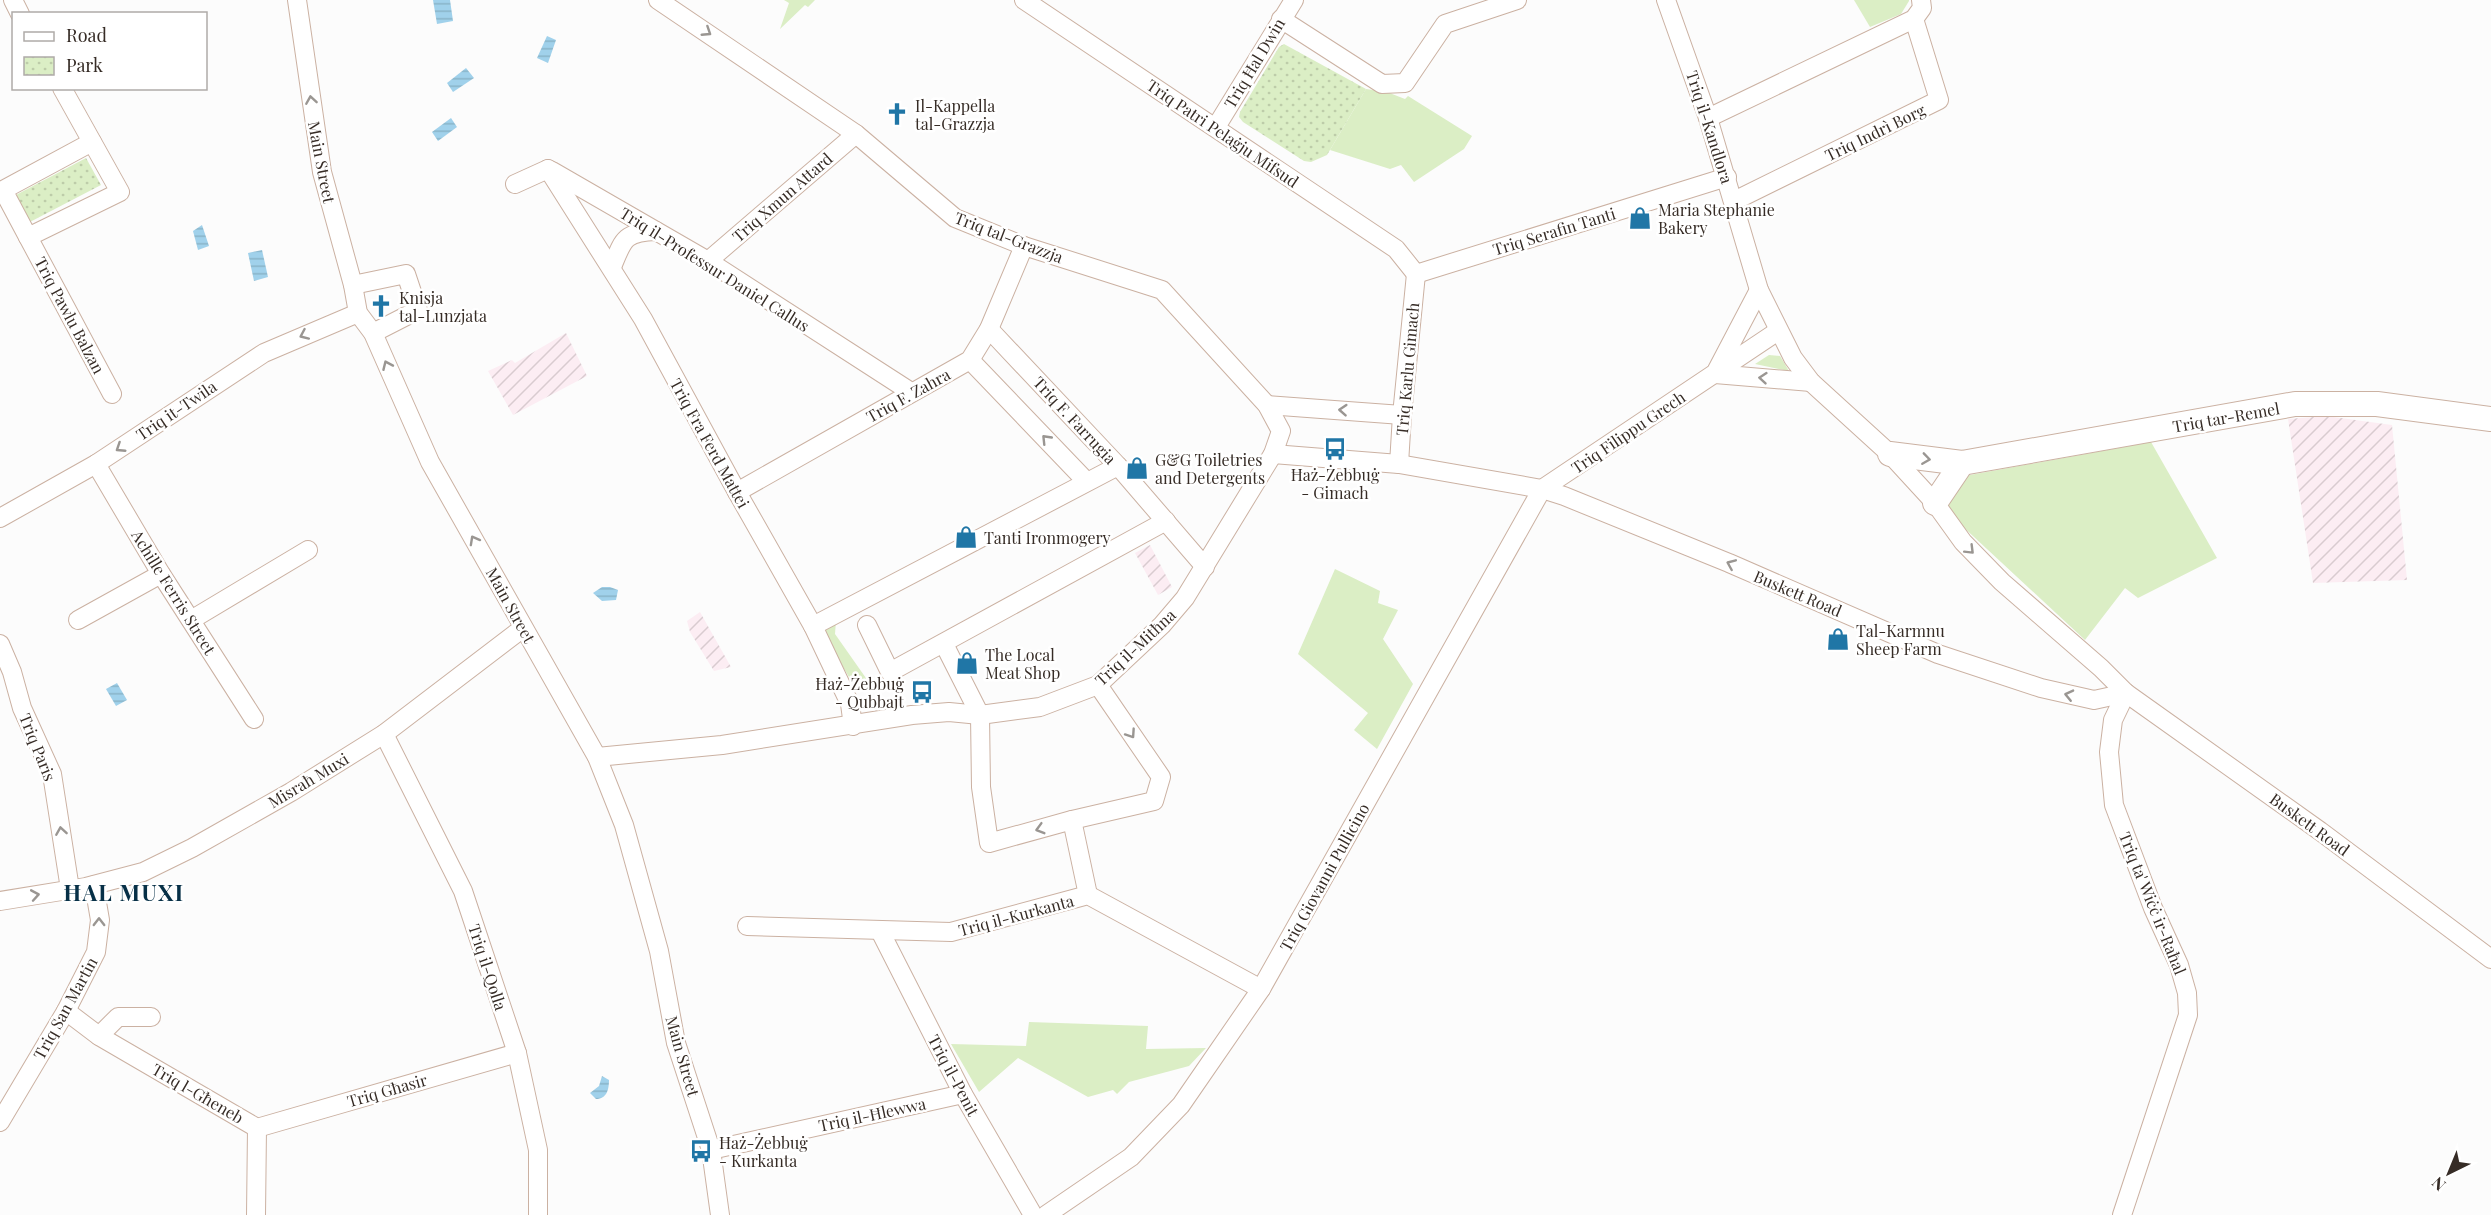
<svg xmlns="http://www.w3.org/2000/svg" width="2491" height="1215" viewBox="0 0 2491 1215" font-family="'Playfair Display',serif">
  <defs>
    <pattern id="industrial-furrows" width="10" height="10" patternUnits="userSpaceOnUse" patternTransform="scale(1.5)"><rect width="10" height="10" fill="#fcedf3"/><path d="M-1 1l2-2M0 10L10 0M9 11l2-2" fill="none" stroke="#d9cbd0"/></pattern>
    <pattern id="park-dots" width="8" height="8" patternUnits="userSpaceOnUse" patternTransform="scale(1.5)"><rect width="8" height="8" fill="#dbeec5"/><path d="M2 2h.1M6 6h.1" fill="none" stroke="#bdcca9" stroke-width="1.8" stroke-linecap="round"/></pattern>
    <pattern id="water-rules" width="6" height="5" patternUnits="userSpaceOnUse" patternTransform="scale(1.5)"><rect width="6" height="5" fill="#a0d1eb"/><path d="M0 2.5h6" fill="none" stroke="#8ab4c9"/></pattern>
  </defs>
  <rect width="100%" height="100%" fill="#fcfcfc"/>
  <g fill="url(#industrial-furrows)">
    <path d="M566,333L587,376L513,415L488,371L512,360L515,363Z"/>
    <path d="M2326,416L2392,425L2407,580L2313,583L2288,419Z"/>
    <path d="M1150,545L1172,587L1158,595L1135,553Z"/>
    <path d="M700,612L731,667L714,671L690,632L687,621Z"/>
  </g>
  <g fill="#dbeec5">
    <path d="M784,0H815L808,7L805,5L780,29L789,3Z"/>
    <path d="M1854,0H1909V1L1901,14L1870,27Z"/>
    <path d="M1366,89L1387,92L1405,99L1408,96L1472,136L1464,149L1414,182L1401,165L1390,169L1330,150Z"/>
    <path d="M1769,355L1780,356L1789,371L1755,364Z"/>
    <path d="M2151,442L2217,558L2138,598L2125,588L2085,640L1945,510L1959,477Z"/>
    <path d="M1335,569L1380,591L1378,603L1398,610L1383,639L1413,684L1377,749L1354,730L1368,713L1298,654Z"/>
    <path d="M836,621L835,634L868,681L858,692L822,632Z"/>
    <path d="M1029,1022L1148,1026L1146,1049L1206,1048L1189,1066L1129,1082L1117,1094L1113,1090L1088,1097L1018,1058L979,1092L951,1044L1026,1046Z"/>
  </g>
  <g fill="url(#park-dots)">
    <path d="M1284,44L1366,89L1327,155L1311,162L1304,161L1243,122L1239,117L1240,112L1279,47Z"/>
    <path d="M86,158L101,185L28,223L14,196Z"/>
  </g>
  <g fill="url(#water-rules)">
    <path d="M433,0H450L453,21L437,24Z"/>
    <path d="M547,36L556,40L548,63L537,58Z"/>
    <path d="M466,68L474,78L453,92L447,83Z"/>
    <path d="M451,118L457,127L438,141L432,132Z"/>
    <path d="M202,225L209,246L198,250L193,231Z"/>
    <path d="M262,250L268,277L254,281L248,253Z"/>
    <path d="M602,587H610L618,590L616,600L602,601L593,593Z"/>
    <path d="M117,683L127,700L116,706L106,689Z"/>
    <path d="M602,1076L609,1080C609,1089 607,1099 596,1099L590,1093L599,1086Z"/>
  </g>
  <g fill="none" stroke-linecap="round" stroke-linejoin="round">
    <g stroke="#cbb1a2" stroke-width="20">
      <g id="street">
        <path d="M13,0L20,14"/>
        <path d="M297,0L322,172L353,285L358,313L373,333L430,462L597,757L624,825L659,951L676,1043L711,1150L720,1215"/>
        <path d="M1024,0L1396,249L1416,274"/>
        <path d="M1666,0L1708,118L1759,290L1793,358L1811,382L1890,454L1935,503L1963,542L2002,582L2101,668L2126,693L2320,831L2491,959"/>
        <path d="M1281,19L1382,84L1405,83L1445,24L1517,0"/>
        <path d="M62,88L120,192L28,237L112,394"/>
        <path d="M1708,118L1914,19L1922,8L1921,0"/>
        <path d="M1216,127L1294,0"/>
        <path d="M548,169L643,319L737,492L813,626L850,704L853,726"/>
        <path d="M552,171L708,261L911,392"/>
        <path d="M515,184L548,169"/>
        <path d="M1734,201L1939,100L1914,19"/>
        <path d="M28,237L3,190L92,142"/>
        <path d="M708,261L856,134"/>
        <path d="M612,267C623,240 624,232 656,231"/>
        <path d="M1416,274L1727,177"/>
        <path d="M353,285L406,274L418,310L373,333"/>
        <path d="M989,329L1118,466L1205,567"/>
        <path d="M970,360L1086,481"/>
        <path d="M1717,370L1759,290"/>
        <path d="M1715,374L1811,382"/>
        <path d="M1267,405L1402,415"/>
        <path d="M1273,454L1399,464L1542,489L1564,496L1729,563L1938,654L2041,688L2094,700L2126,693"/>
        <path d="M96,464L161,574L254,719"/>
        <path d="M1399,464L1402,415L1416,274"/>
        <path d="M737,492L970,360L989,329L1024,246"/>
        <path d="M0,518L96,464L264,353L358,313"/>
        <path d="M78,620L161,574"/>
        <path d="M191,620L308,550"/>
        <path d="M867,625L890,672L1166,521"/>
        <path d="M813,626L1118,466"/>
        <path d="M0,644L12,672L22,708L52,774L70,889"/>
        <path d="M944,644L980,715L981,787L989,843L1072,820L1154,801L1161,777L1098,685"/>
        <path d="M384,734L463,891L517,1053L538,1150V1215"/>
        <path d="M597,757L722,745L912,715L949,712L980,715L1040,707L1098,685L1162,625L1185,598L1273,454L1281,431L1267,405L1162,290L1024,246L955,218L856,134L658,0"/>
        <path d="M1072,820L1088,895"/>
        <path d="M0,901L86,887L143,872L192,848L291,792L384,734L523,628"/>
        <path d="M747,926L951,932L1088,895L1261,989"/>
        <path d="M880,931L963,1094L1033,1215"/>
        <path d="M66,1011L99,1036L257,1128L256,1215"/>
        <path d="M99,1036L118,1017H151"/>
        <path d="M0,1122L66,1011L96,952L100,920L94,885"/>
        <path d="M257,1128L517,1053"/>
        <path d="M711,1150L963,1094"/>
        <path d="M1046,1215L1131,1157L1181,1105L1261,989L1542,489L1778,331"/>
        <path d="M2122,1215L2188,1015L2187,993L2179,965L2153,908L2114,805L2109,752L2113,720L2126,693"/>
      </g>
    </g>
    <g stroke="#cbb1a2" stroke-width="26">
      <g id="secondary">
        <path d="M1890,454L1962,463L2295,404H2377L2491,419"/>
        <path d="M1935,503L1962,463"/>
      </g>
    </g>
    <use href="#street" stroke="#fff" stroke-width="18"/>
    <use href="#secondary" stroke="#fff" stroke-width="24"/>
  </g>
  <defs><path id="oneway-chevron" d="M-2-3.5L2.5 0L-2 3.5" fill="none" stroke-width="1.6" stroke-linecap="round" stroke-linejoin="round" transform="scale(1.5)"/></defs>
  <g stroke="#9a9692">
    <use href="#oneway-chevron" transform="translate(707 32) rotate(33)"/>
    <use href="#oneway-chevron" transform="translate(311 100) rotate(-99)"/>
    <use href="#oneway-chevron" transform="translate(304 335) rotate(156)"/>
    <use href="#oneway-chevron" transform="translate(387 365) rotate(-114)"/>
    <use href="#oneway-chevron" transform="translate(1763 378) rotate(-175)"/>
    <use href="#oneway-chevron" transform="translate(1343 410) rotate(-176)"/>
    <use href="#oneway-chevron" transform="translate(1046 439) rotate(-134)"/>
    <use href="#oneway-chevron" transform="translate(120 448) rotate(147)"/>
    <use href="#oneway-chevron" transform="translate(1926 459) rotate(8)"/>
    <use href="#oneway-chevron" transform="translate(474 540) rotate(-119)"/>
    <use href="#oneway-chevron" transform="translate(1970 550) rotate(45)"/>
    <use href="#oneway-chevron" transform="translate(1731 564) rotate(-157)"/>
    <use href="#oneway-chevron" transform="translate(2069 695) rotate(-167)"/>
    <use href="#oneway-chevron" transform="translate(1131 734) rotate(56)"/>
    <use href="#oneway-chevron" transform="translate(1040 829) rotate(164)"/>
    <use href="#oneway-chevron" transform="translate(61 831) rotate(-99)"/>
    <use href="#oneway-chevron" transform="translate(35 895) rotate(-10)"/>
    <use href="#oneway-chevron" transform="translate(99 922) rotate(-90)"/>
  </g>
  <defs>
    <g id="church-bare" transform="scale(1.8)"><path d="M-1.2-6h2.4v3.5h3.3v2.4h-3.3V6h-2.4V-.1h-3.3v-2.4h3.3Z" fill="#2076a6" stroke="#fff" stroke-width="2.5" paint-order="stroke"/></g>
    <g id="shop-bare" transform="scale(1.8)"><path d="M-5-2.5h2.3a2.7 3.5 0 0 1 5.4 0H5L5.5 6h-11ZM-1.5-2.5h3a1.5 2.3 0 0 0-3 0Z" fill="#2076a6" stroke="#fff" stroke-width="2.5" paint-order="stroke"/></g>
    <g id="bus-bare" transform="scale(1.8)"><path d="M-5-6H5V4H4V6H2V4H-2V6H-4V4H-5ZM-3.5-4V0h7V-4ZM-3.5 1.2v1.5H-2V1.2ZM2 1.2v1.5H3.5V1.2Z" fill="#2076a6" stroke="#fff" stroke-width="2.5" paint-order="stroke"/></g>
  </defs>
  <g fill-rule="evenodd">
    <use href="#church-bare" x="897" y="114"/>
    <use href="#shop-bare" x="1640" y="218"/>
    <use href="#church-bare" x="381" y="306"/>
    <use href="#bus-bare" x="1335" y="449"/>
    <use href="#shop-bare" x="1137" y="468"/>
    <use href="#shop-bare" x="966" y="537"/>
    <use href="#shop-bare" x="1838" y="639"/>
    <use href="#shop-bare" x="967" y="663"/>
    <use href="#bus-bare" x="922" y="692"/>
    <use href="#bus-bare" x="701" y="1151"/>
  </g>
  <g text-anchor="middle" dominant-baseline="central" stroke-width="5" stroke-linejoin="round" paint-order="stroke">
    <g font-size="16" fill="#362c26" stroke="#fff">
      <text transform="translate(1254 63) rotate(-59)">Triq Ħal Dwin</text>
      <text transform="translate(1710 127) rotate(72)">Triq il-Kandlora</text>
      <text transform="translate(1875 132) rotate(-26)">Triq Indrì Borg</text>
      <text transform="translate(1223 133) rotate(34)">Triq Patri Pelaġju Mifsud</text>
      <text transform="translate(322 162) rotate(79)">Main Street</text>
      <text transform="translate(782 197) rotate(-41)">Triq Xmun Attard</text>
      <text transform="translate(1554 231) rotate(-17)">Triq Serafin Tanti</text>
      <text transform="translate(1009 237) rotate(21)">Triq tal-Grazzja</text>
      <text transform="translate(715 269) rotate(32)">Triq il-Professur Daniel Callus</text>
      <text transform="translate(70 315) rotate(62)">Triq Pawlu Balzan</text>
      <text transform="translate(1407 369) rotate(-85)">Triq Karlu Gimach</text>
      <text transform="translate(908 395) rotate(-29)">Triq F. Zahra</text>
      <text transform="translate(176 410) rotate(-34)">Triq it-Twila</text>
      <text transform="translate(2226 417) rotate(-10)">Triq tar-Remel</text>
      <text transform="translate(1075 420) rotate(47)">Triq F. Farrugia</text>
      <text transform="translate(1628 432) rotate(-34)">Triq Filippu Grech</text>
      <text transform="translate(710 443) rotate(61)">Triq Fra Ferd Mattei</text>
      <text transform="translate(174 592) rotate(58)">Achille Ferris Street</text>
      <text transform="translate(1798 593) rotate(23)">Buskett Road</text>
      <text transform="translate(511 605) rotate(61)">Main Street</text>
      <text transform="translate(1135 647) rotate(-43)">Triq il-Mitħna</text>
      <text transform="translate(38 747) rotate(68)">Triq Paris</text>
      <text transform="translate(308 780) rotate(-31)">Misraħ Muxi</text>
      <text transform="translate(2310 824) rotate(36)">Buskett Road</text>
      <text transform="translate(1324 877) rotate(-61)">Triq Giovanni Pullicino</text>
      <text transform="translate(2153 903) rotate(68)">Triq ta' Wiċċ ir-Raħal</text>
      <text transform="translate(1016 915) rotate(-15)">Triq il-Kurkanta</text>
      <text transform="translate(488 967) rotate(72)">Triq il-Qolla</text>
      <text transform="translate(65 1008) rotate(-61)">Triq San Martin</text>
      <text transform="translate(683 1056) rotate(74)">Main Street</text>
      <text transform="translate(954 1075) rotate(62)">Triq il-Penit</text>
      <text transform="translate(387 1090) rotate(-16)">Triq Għasir</text>
      <text transform="translate(198 1093) rotate(30)">Triq l-Għeneb</text>
      <text transform="translate(872 1114) rotate(-12)">Triq il-Ħlewwa</text>
    </g>
    <g font-size="16" fill="#362c26" stroke="#fff" text-anchor="start">
      <text x="915" y="105">Il-Kappella<tspan x="915" dy="18">tal-Grazzja</tspan></text>
      <text x="1658" y="209">Maria Stephanie<tspan x="1658" dy="18">Bakery</tspan></text>
      <text x="399" y="297">Knisja<tspan x="399" dy="18">tal-Lunzjata</tspan></text>
      <text x="1155" y="459">G&amp;G Toiletries<tspan x="1155" dy="18">and Detergents</tspan></text>
      <text x="1335" y="474" text-anchor="middle">Ħaż-Żebbuġ<tspan x="1335" dy="18">- Gimach</tspan></text>
      <text x="984" y="537">Tanti Ironmogery</text>
      <text x="1856" y="630">Tal-Karmnu<tspan x="1856" dy="18">Sheep Farm</tspan></text>
      <text x="985" y="654">The Local<tspan x="985" dy="18">Meat Shop</tspan></text>
      <text x="904" y="683" text-anchor="end">Ħaż-Żebbuġ<tspan x="904" dy="18">- Qubbajt</tspan></text>
      <text x="719" y="1142">Ħaż-Żebbuġ<tspan x="719" dy="18">- Kurkanta</tspan></text>
    </g>
    <g font-size="22" font-weight="bold" letter-spacing="1.5" fill="#073047" stroke="#fff">
      <text x="124" y="892">ĦAL MUXI</text>
    </g>
  </g>
  <rect x="12" y="12" width="195" height="78" fill="#ffffff" stroke="#afaba8" stroke-width="1.5"/>
  <rect x="24" y="32" width="30" height="9" fill="#ffffff" stroke="#afaba8" stroke-width="1.5"/>
  <text x="66" y="42" font-size="18" fill="#362c26">Road</text>
  <rect x="24" y="57" width="30" height="18" fill="url(#park-dots)" stroke="#afaba8" stroke-width="1.5"/>
  <text x="66" y="72" font-size="18" fill="#362c26">Park</text>
  <g transform="translate(2449 1173) rotate(223)" stroke="#ffffff" stroke-width="4.5" paint-order="stroke">
  <path d="M0-4.5L10 22L0 15L-10 22Z" fill="#362c26"/>
  <text y="-9" font-size="16" font-weight="bold" text-anchor="middle" fill="#362c26">N</text>
  </g>
</svg>
